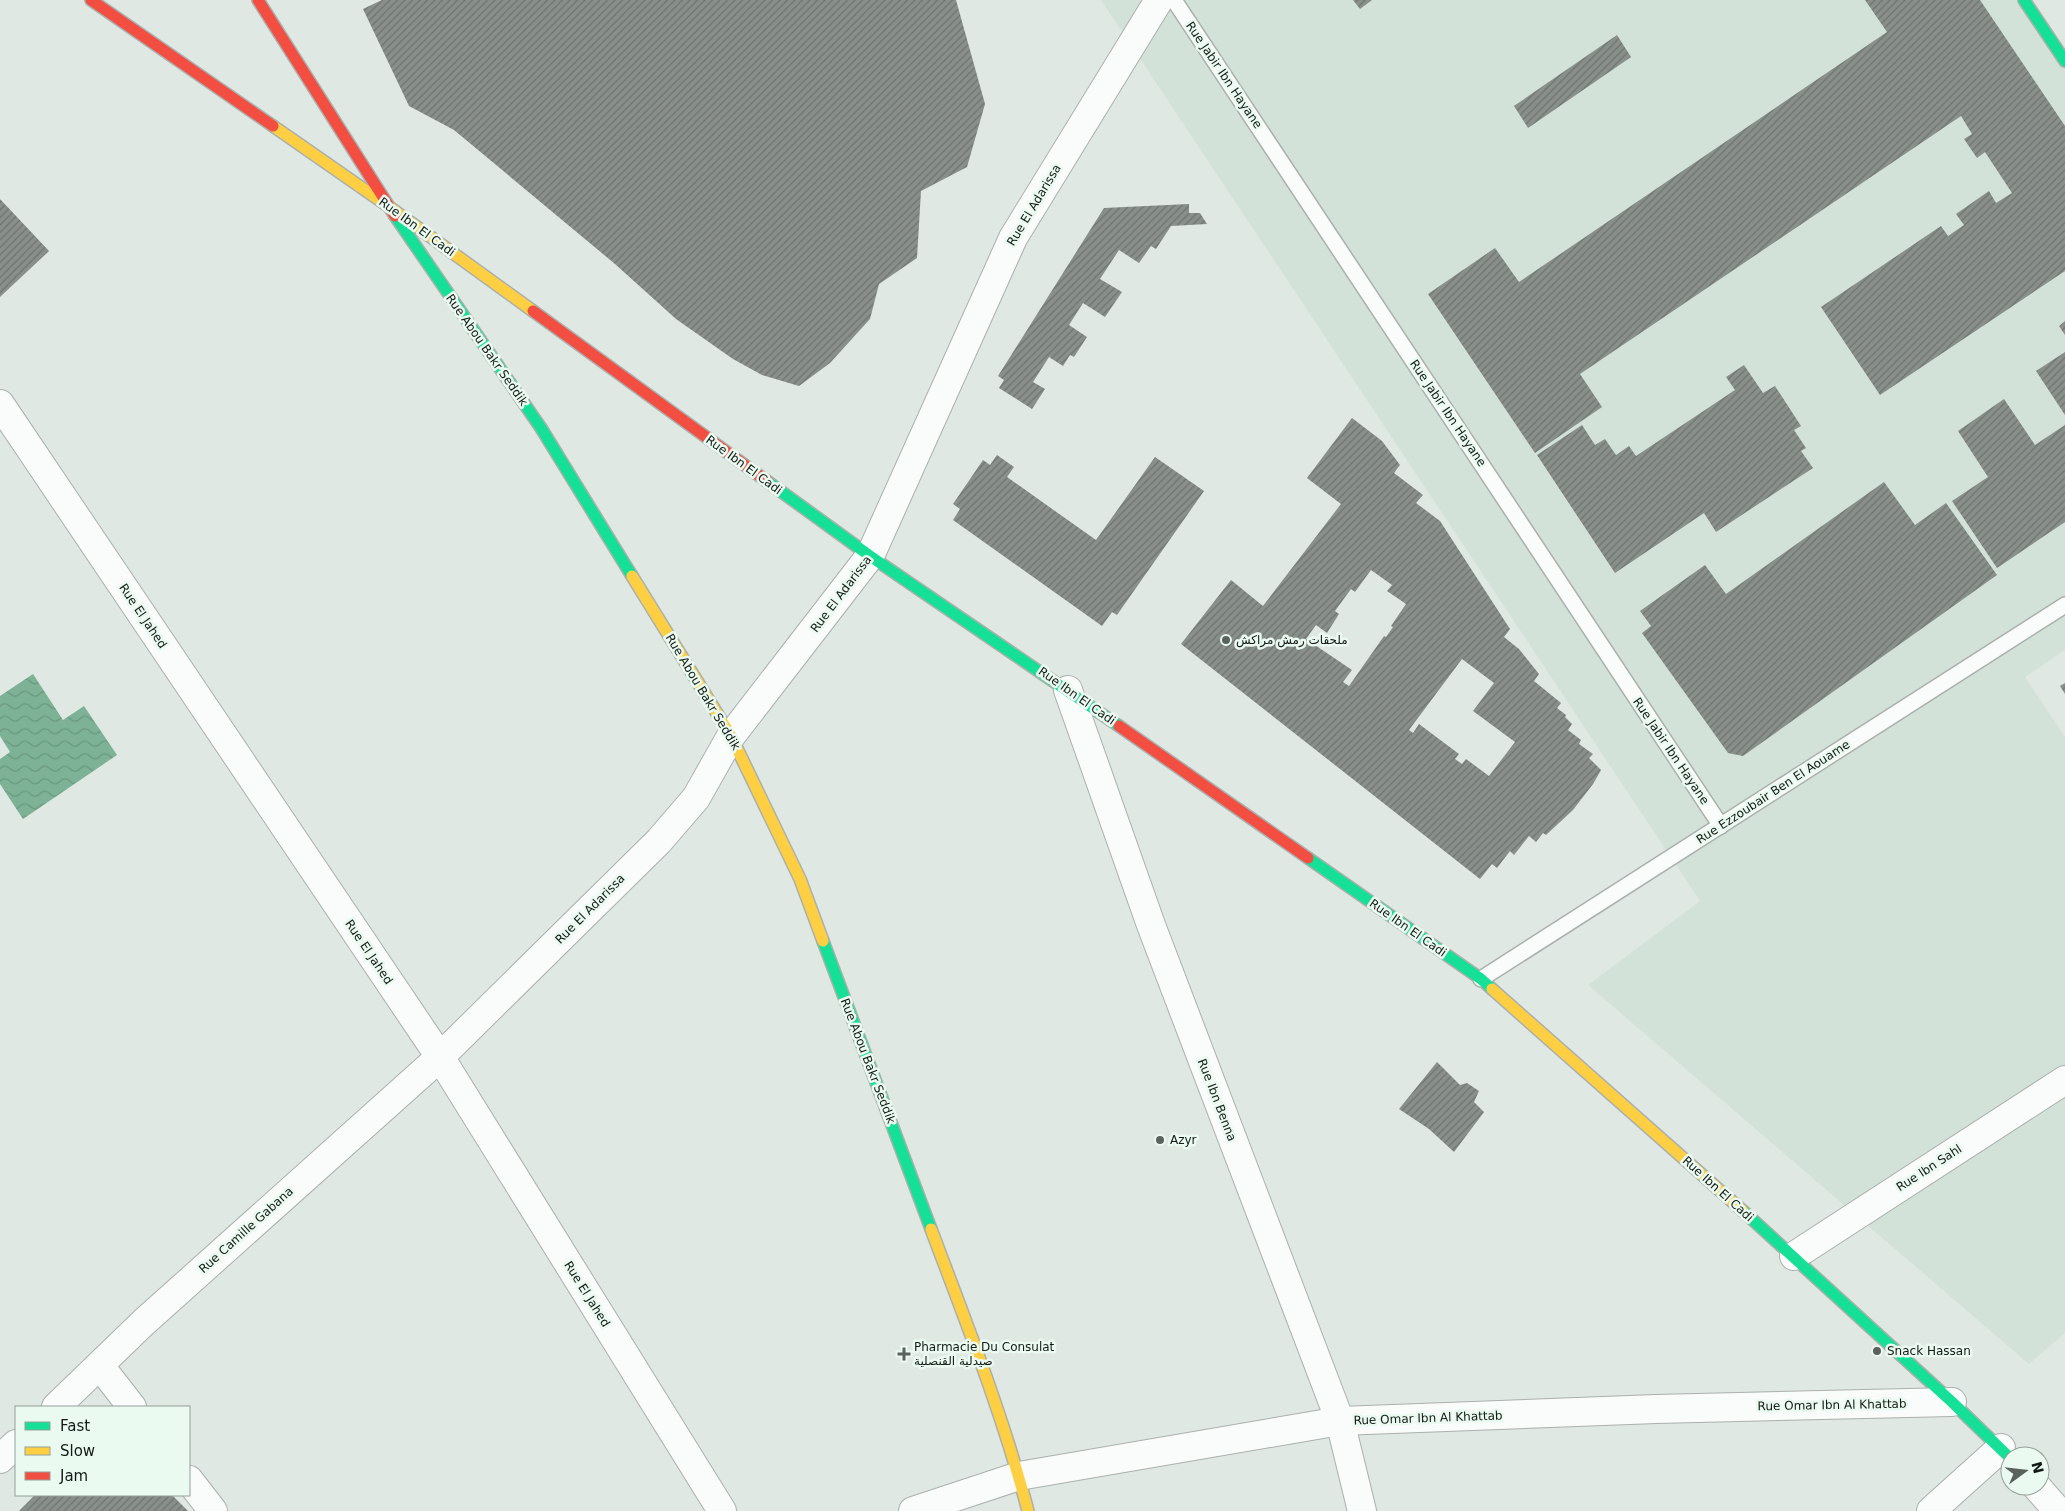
<svg xmlns="http://www.w3.org/2000/svg" width="2065" height="1511" viewBox="0 0 2065 1511" font-family="'DejaVu Sans',Cairo,sans-serif">
  <defs>
    <pattern id="water-waves" width="16" height="10" patternUnits="userSpaceOnUse" patternTransform="scale(1.25)"><rect width="16" height="10" fill="#7db296"/><path d="M0 5q4-4 8 0t8 0" fill="none" stroke="#6b9880"/></pattern>
    <pattern id="building-hatch" width="6" height="6" patternUnits="userSpaceOnUse" patternTransform="scale(1.25)"><rect width="6" height="6" fill="#898f8b"/><path d="M-1 1l2-2M0 6l6-6M5 7l2-2" fill="none" stroke="#6f7470"/></pattern>
  </defs>
  <rect width="100%" height="100%" fill="#e0e8e4"/>
  <path fill="#d2e2d8" d="M1101,0H2024L2065,59V650L2025,677L2065,737V1333L2029,1364L1588,985L1700,901Z"/>
  <path fill="url(#water-waves)" d="M33,674L63,720L84,706L117,755L23,819L0,784V759L10,752L0,736V696Z"/>
  <g fill="url(#building-hatch)" fill-rule="evenodd">
    <path d="M382,0H956L985,104L967,167L921,191L917,258L879,284L870,319L830,363L799,386L762,375L733,359L676,319L615,264L454,130L409,106L363,9Z"/>
    <path d="M1353,0H1372L1360,9Z"/>
    <path d="M1865,0H1980L2065,126V271L1880,395L1821,307L1941,226L1948,236L1964,225L1956,214L1989,191L1996,203L2012,193L1985,152L1977,158L1964,139L1972,134L1961,116L1580,374L1602,407L1535,453L1428,294L1495,248L1519,282L1887,32Z"/>
    <path d="M1617,35L1631,57L1528,128L1514,106Z"/>
    <path d="M0,199L49,251L0,297Z"/>
    <path d="M1189,204V213H1200L1207,224L1171,226L1156,249L1151,246L1139,263L1119,250L1100,279L1122,292L1105,317L1083,303L1069,325L1087,337L1074,357L1070,355L1063,366L1049,357L1033,382L1045,389L1032,409L999,388L1004,380L998,376L1104,208Z"/>
    <path d="M2065,321V335L2059,326Z"/>
    <path d="M2065,352V415L2036,371Z"/>
    <path d="M1744,365L1763,393L1775,386L1801,426L1794,430L1806,448L1801,451L1813,468L1716,532L1704,513L1615,573L1537,455L1582,425L1595,445L1605,439L1616,455L1629,446L1636,456L1735,390L1726,377Z"/>
    <path d="M2004,399L2035,445L2065,425V522L1997,568L1952,501L1988,477L1958,431Z"/>
    <path d="M1352,418L1382,441L1400,465L1394,473L1423,495L1416,503L1440,521L1510,629L1504,637L1519,649L1539,674L1534,681L1561,703L1557,708L1566,715L1565,717L1572,724L1568,730L1581,740L1579,744L1593,754L1589,758L1601,770L1593,784L1573,810L1546,835L1543,833L1536,842L1529,836L1514,855L1510,851L1497,868L1492,864L1480,879L1181,644L1231,580L1263,606L1341,504L1307,478ZM1371,570L1392,585L1387,591L1406,604L1391,626L1393,627L1386,637L1384,636L1349,686L1343,682L1352,670L1306,639L1316,625L1327,633L1339,614L1335,611L1351,589L1355,592ZM1462,659L1494,683L1473,711L1515,742L1489,776L1466,759L1462,764L1455,759L1459,754L1419,724L1413,733L1409,730Z"/>
    <path d="M997,455L1014,467L1007,477L1096,540L1155,457L1204,491L1117,615L1112,612L1102,626L953,520L960,509L953,504L983,460L990,465Z"/>
    <path d="M1884,482L1915,525L1946,503L1997,575L1743,756L1728,753L1642,633L1651,626L1640,611L1705,565L1726,594Z"/>
    <path d="M2065,683V694L2060,686Z"/>
    <path d="M1437,1062L1460,1085L1467,1083L1479,1091L1474,1102L1484,1112L1454,1152L1429,1129L1399,1109Z"/>
    <path d="M35,1495H172L188,1511H19Z"/>
  </g>
  <g fill="none" stroke-linecap="round" stroke-linejoin="round">
    <g stroke="#aab0ad" stroke-width="18">
      <g id="lane">
        <path d="M1174,0L1721,826"/>
        <path d="M1481,979L2065,605"/>
      </g>
    </g>
    <g stroke="#aab0ad" stroke-width="30">
      <g id="street">
        <path d="M0,404L440,1057L722,1511"/>
        <path d="M1068,690L1151,925L1340,1421L1362,1511"/>
        <path d="M1794,1256L2065,1080"/>
        <path d="M100,1366L132,1407"/>
        <path d="M56,1407L144,1322L440,1057L659,841L696,798L731,736L870,556L1013,238L1159,0"/>
        <path d="M0,1459L16,1444"/>
        <path d="M189,1480L213,1511"/>
        <path d="M2036,1486L2058,1511"/>
        <path d="M913,1511L1019,1476L1340,1421L1656,1409L1952,1402"/>
        <path d="M1931,1511L2001,1448"/>
      </g>
    </g>
    <g stroke="#aab0ad" stroke-width="14">
      <g id="fast">
        <path d="M2024,0L2065,61"/>
        <path d="M395,216L541,428L632,576"/>
        <path d="M768,482L870,556L1119,726"/>
        <path d="M1308,858L1481,979L1492,989"/>
        <path d="M823,941L931,1229"/>
        <path d="M1743,1211L1952,1402L2010,1458"/>
      </g>
    </g>
    <g stroke="#aab0ad" stroke-width="14">
      <g id="slow">
        <path d="M273,126L388,206L533,311"/>
        <path d="M632,576L731,736L800,879L823,941"/>
        <path d="M1492,989L1743,1211"/>
        <path d="M931,1229C966,1322 1003,1415 1028,1511"/>
      </g>
    </g>
    <g stroke="#aab0ad" stroke-width="14">
      <g id="jam">
        <path d="M91,0L273,126"/>
        <path d="M258,0L395,216"/>
        <path d="M533,311L768,482"/>
        <path d="M1119,726L1308,858"/>
      </g>
    </g>
    <use href="#lane" stroke="#fafcfb" stroke-width="15"/>
    <use href="#street" stroke="#fafcfb" stroke-width="28"/>
    <use href="#fast" stroke="#16e098" stroke-width="11"/>
    <use href="#slow" stroke="#ffcf43" stroke-width="11"/>
    <use href="#jam" stroke="#f24e42" stroke-width="11"/>
  </g>
  <g fill="#5b615d" stroke="#eafaf0" stroke-width="2">
    <circle cx="1226" cy="640" r="5"/>
    <circle cx="1160" cy="1140" r="5"/>
    <circle cx="1877" cy="1351" r="5"/>
    <path d="M901.5 1346.5h5v5h5v5h-5v5h-5v-5h-5v-5h5z"/>
  </g>
  <g text-anchor="middle" dominant-baseline="central" stroke-width="5" stroke-linejoin="round" paint-order="stroke">
    <g font-size="12" fill="#131915" stroke="#eafaf0">
      <text transform="translate(1224 75) rotate(56)">Rue Jabir Ibn Hayane</text>
      <text transform="translate(1034 205) rotate(-59)">Rue El Adarissa</text>
      <text transform="translate(417 227) rotate(36)">Rue Ibn El Cadi</text>
      <text transform="translate(487 350) rotate(55)">Rue Abou Bakr Seddik</text>
      <text transform="translate(1448 413) rotate(56)">Rue Jabir Ibn Hayane</text>
      <text transform="translate(744 465) rotate(36)">Rue Ibn El Cadi</text>
      <text transform="translate(841 594) rotate(-53)">Rue El Adarissa</text>
      <text transform="translate(143 616) rotate(56)">Rue El Jahed</text>
      <text transform="translate(703 692) rotate(59)">Rue Abou Bakr Seddik</text>
      <text transform="translate(1077 696) rotate(35)">Rue Ibn El Cadi</text>
      <text transform="translate(1671 751) rotate(56)">Rue Jabir Ibn Hayane</text>
      <text transform="translate(1773 792) rotate(-33)">Rue Ezzoubair Ben El Aouame</text>
      <text transform="translate(590 909) rotate(-45)">Rue El Adarissa</text>
      <text transform="translate(1408 928) rotate(35)">Rue Ibn El Cadi</text>
      <text transform="translate(369 952) rotate(56)">Rue El Jahed</text>
      <text transform="translate(868 1061) rotate(69)">Rue Abou Bakr Seddik</text>
      <text transform="translate(1217 1100) rotate(69)">Rue Ibn Benna</text>
      <text transform="translate(1929 1168) rotate(-33)">Rue Ibn Sahl</text>
      <text transform="translate(1718 1189) rotate(42)">Rue Ibn El Cadi</text>
      <text transform="translate(246 1230) rotate(-42)">Rue Camille Gabana</text>
      <text transform="translate(587 1294) rotate(58)">Rue El Jahed</text>
      <text transform="translate(1832 1405) rotate(-1)">Rue Omar Ibn Al Khattab</text>
      <text transform="translate(1428 1418) rotate(-2)">Rue Omar Ibn Al Khattab</text>
    </g>
    <g font-size="12" fill="#131915" stroke="#eafaf0" text-anchor="start">
      <text x="1236" y="640">ملحقات رمش مراكش</text>
      <text x="1170" y="1140">Azyr</text>
      <text x="914" y="1347">Pharmacie Du Consulat<tspan x="914" dy="14">صيدلية القنصلية</tspan></text>
      <text x="1887" y="1351">Snack Hassan</text>
    </g>
  </g>
  <rect x="15" y="1406" width="175" height="90" fill="#eafaf0" stroke="#94a098"/>
  <rect x="25" y="1422" width="25" height="8" fill="#16e098" stroke="#94a098"/>
  <text x="60" y="1431" font-size="15" fill="#131915">Fast</text>
  <rect x="25" y="1447" width="25" height="8" fill="#ffcf43" stroke="#94a098"/>
  <text x="60" y="1456" font-size="15" fill="#131915">Slow</text>
  <rect x="25" y="1472" width="25" height="8" fill="#f24e42" stroke="#94a098"/>
  <text x="60" y="1481" font-size="15" fill="#131915">Jam</text>
  <g transform="translate(2025 1471) rotate(75)"><circle r="24" fill="#eafaf0" stroke="#94a098"/>
  <path d="M0-4L9 19L0 12L-9 19Z" fill="#5b615d"/>
  <text y="-8" font-size="14" font-weight="bold" text-anchor="middle" fill="#131915">N</text>
  </g>
</svg>
